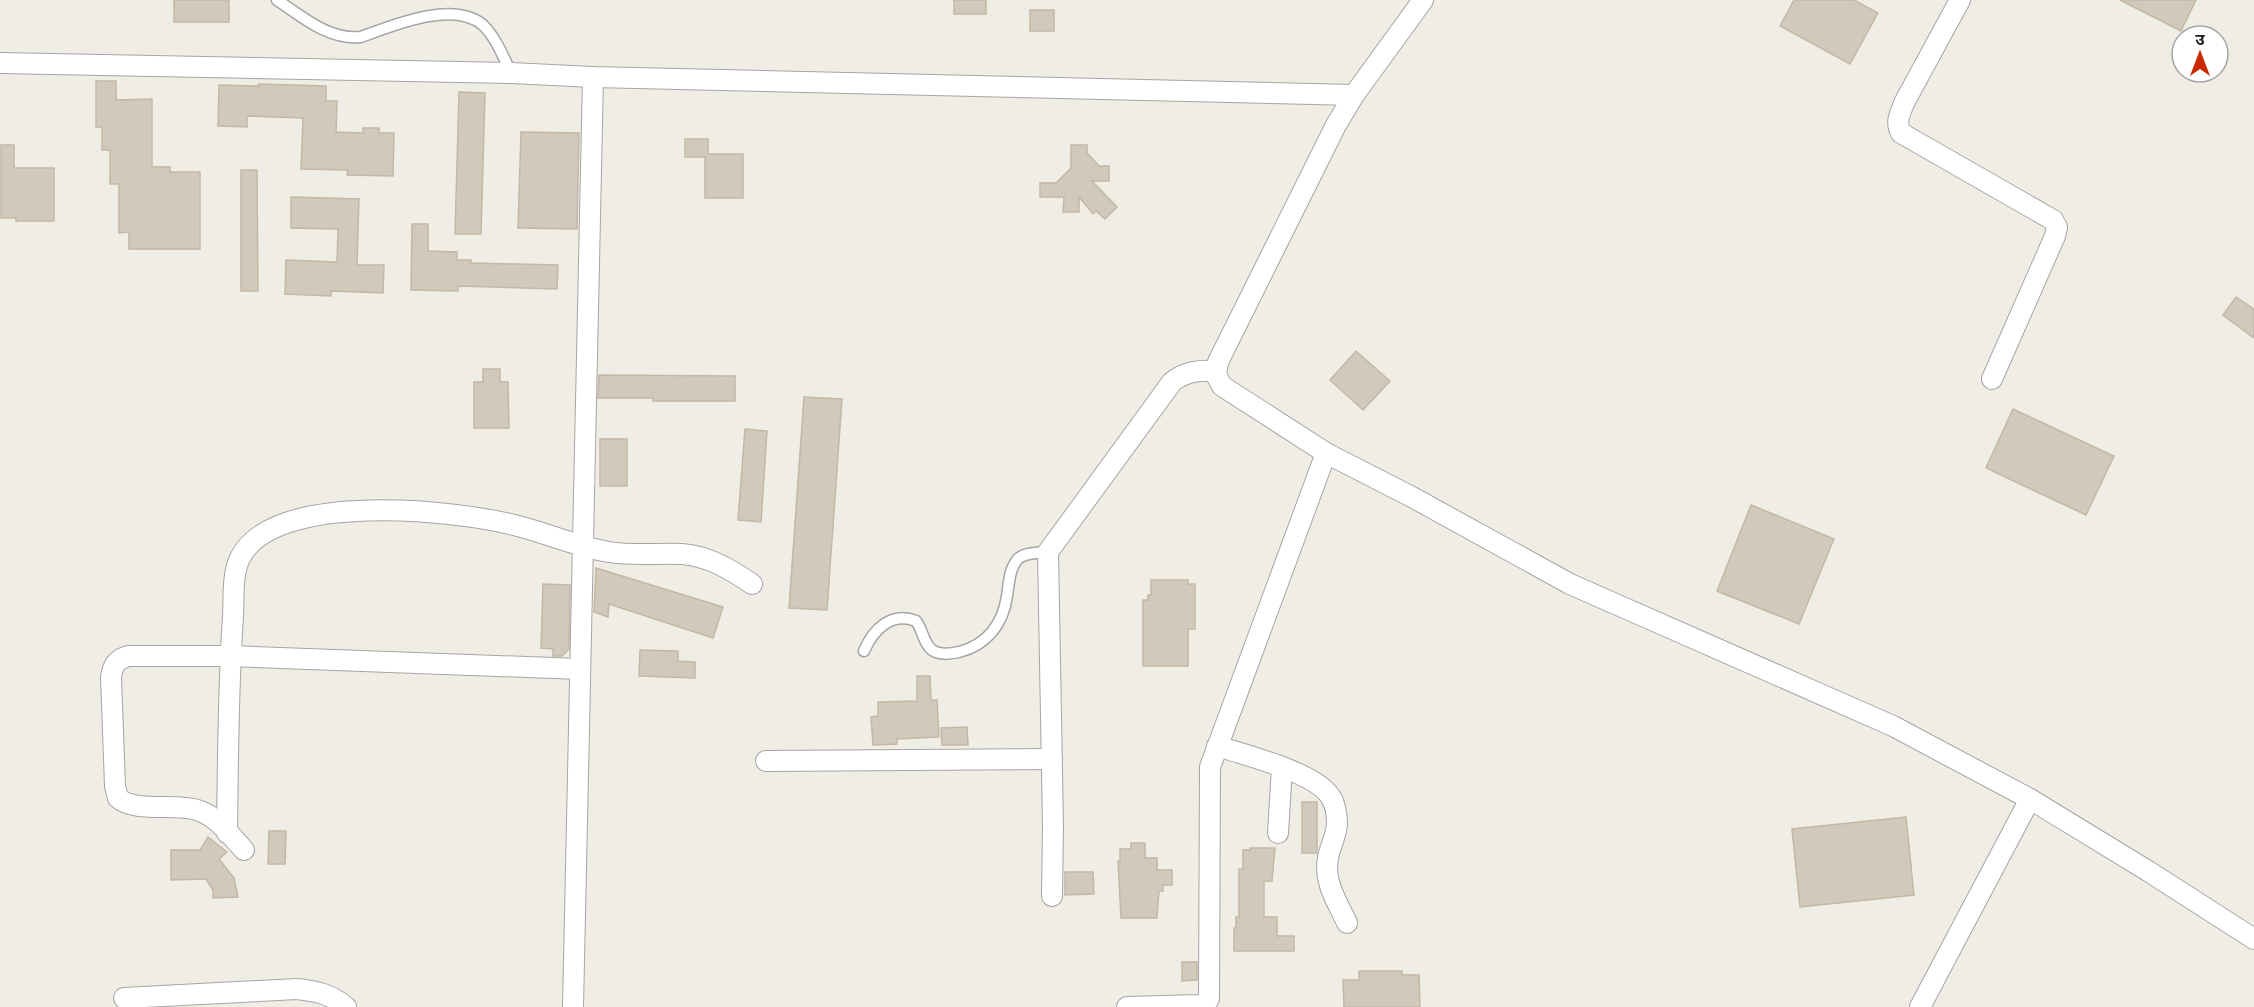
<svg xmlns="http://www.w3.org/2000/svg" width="2254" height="1007" viewBox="0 0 2254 1007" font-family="'PT Sans Narrow','Noto Sans Devanagari',sans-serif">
  <rect width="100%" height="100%" fill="#f0eee4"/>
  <g fill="#d0c9bc" stroke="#c3b8a5" stroke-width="1.5">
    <rect x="174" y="0" width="55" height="22"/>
    <rect x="954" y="0" width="32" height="14"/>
    <path d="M1794,0H1854L1878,13L1850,64L1780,26Z"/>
    <path d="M2120,0H2196L2181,31Z"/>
    <rect x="1030" y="10" width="24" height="21"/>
    <path d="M96,81H116V100L152,99V167H170V172H200V249H129V232L119,233V184H110V150H102V127H96Z"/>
    <path d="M259,84L326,86V101H337L336,132L363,133V128H379V133H394L393,176L347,175L348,170L301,169L303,118L247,116V127L218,126L219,85L259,86Z"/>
    <path d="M459,92L485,93L481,234H455Z"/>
    <path d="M521,132L579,133L577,229L518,228Z"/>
    <path d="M685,139H708V154H743V198H705V157H685Z"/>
    <path d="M1,145H14V168H54V221H16V218H1Z"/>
    <path d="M1071,145H1087V153L1099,166H1109V181H1092L1117,207L1105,219L1096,211L1093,214L1079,197V212H1063L1064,197H1040V183H1056L1071,168Z"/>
    <path d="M241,170H257L258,291H241Z"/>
    <path d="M291,197L359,199L357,265H384L383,293L331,291V296L285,294L286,260L337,262L338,229L291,228Z"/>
    <path d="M412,224H428V251L457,252V260H471V263L558,265L557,289L458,286V291L411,290Z"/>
    <path d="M2236,297L2254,309V338L2223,315Z"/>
    <path d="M1356,351L1390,381L1363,410L1330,380Z"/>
    <path d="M483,369H500V382H508L509,428H474V382H483Z"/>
    <path d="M599,375L735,376V401H653V398H598Z"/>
    <path d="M804,397L842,399L827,610L789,608Z"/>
    <path d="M2013,409L2114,456L2086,515L1986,468Z"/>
    <path d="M745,429L767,431L761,522L738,520Z"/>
    <rect x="600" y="439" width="27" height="47"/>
    <path d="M1751,505L1834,539L1799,624L1717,591Z"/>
    <path d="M596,568L723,607L713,638L609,604L608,617L594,612Z"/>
    <path d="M1151,580H1188V584H1195V629H1188V666H1143V600H1148V595H1151Z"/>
    <path d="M543,584L570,585L569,649L562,656H553V649L541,648Z"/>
    <path d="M640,650L678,651V661L695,662V678L639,676Z"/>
    <path d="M917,676H930L931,700H937L939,737L897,739V744L873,745L871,717L878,716V702L917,701Z"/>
    <path d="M967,727L968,745H942L941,728Z"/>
    <rect x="1302" y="802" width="15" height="51"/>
    <path d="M1906,817L1914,895L1800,907L1792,829Z"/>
    <path d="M269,831H286L285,864H268Z"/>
    <path d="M208,837L227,852L219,859L234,878L238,897L213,898V890L206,879L171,880V850H200Z"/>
    <path d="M1131,843H1145V858H1157V870H1172V885H1163V891H1159L1157,918H1121L1118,861H1120V849H1131Z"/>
    <path d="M1250,848H1275L1272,881H1264V917H1277V936H1294V951H1234V928H1236V917H1239V869H1243V850H1250Z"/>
    <path d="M1065,872H1093L1094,894L1065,895Z"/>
    <path d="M1182,962H1197V980L1182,981Z"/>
    <path d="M1359,971H1402V975H1419L1420,1007H1344L1343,980H1359Z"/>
  </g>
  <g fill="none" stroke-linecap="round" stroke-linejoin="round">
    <g stroke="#a5a5a5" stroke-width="13">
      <g id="lane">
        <path d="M277,0C303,17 328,40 361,37C394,25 453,0 483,25C496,38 503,56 511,73"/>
        <path d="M864,651C873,630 891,611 916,621C923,630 923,643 932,650C939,655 950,654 959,652C987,645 1003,624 1007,596C1009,584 1009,570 1017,560C1023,552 1038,553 1048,552"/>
      </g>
    </g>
    <g stroke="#a5a5a5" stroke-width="22">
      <g id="street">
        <path d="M1423,0L1354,95L1336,125L1218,362L1216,375L1222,386L1326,453L1412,497L1570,584L1893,726L2030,799L2148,871L2254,939"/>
        <path d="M1960,0L1904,103C1900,114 1895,122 1901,133L2053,220L2057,227L2055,236L1992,379"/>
        <path d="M0,63L511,73L593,77L1354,95"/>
        <path d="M1217,746C1245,755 1314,772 1330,796C1335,803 1337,815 1337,823C1337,835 1330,846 1328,858C1323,882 1338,903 1347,923"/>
        <path d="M766,761L1052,759"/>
        <path d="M227,833C228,760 228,688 233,616C234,598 232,574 240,558C274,490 457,510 518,526C549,534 578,547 609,552C633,556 658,553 682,554C708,556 730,569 752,584"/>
        <path d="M1278,833L1282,767"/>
        <path d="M244,850C231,836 216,815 197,810C175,803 135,813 118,798L115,786L111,677C113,665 116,660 128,656H230L580,669"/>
        <path d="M1052,896L1053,826L1048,552L1172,382C1186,371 1199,370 1216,371"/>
        <path d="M124,998L297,989C316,991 331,994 346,1007"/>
        <path d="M573,1007L593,77"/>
        <path d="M1127,1007L1199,1005L1206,1003L1209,999L1210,767L1326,453"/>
        <path d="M1920,1007L2030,799"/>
      </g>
    </g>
    <use href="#lane" stroke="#fff" stroke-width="10"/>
    <use href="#street" stroke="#fff" stroke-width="20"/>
  </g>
  <g transform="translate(2200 54)"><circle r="28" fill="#ffffff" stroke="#a5a5a5" stroke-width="1.5"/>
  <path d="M0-4.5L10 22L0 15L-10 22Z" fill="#cd2700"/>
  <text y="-9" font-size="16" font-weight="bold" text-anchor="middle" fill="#1e1e1e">उ</text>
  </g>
</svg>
